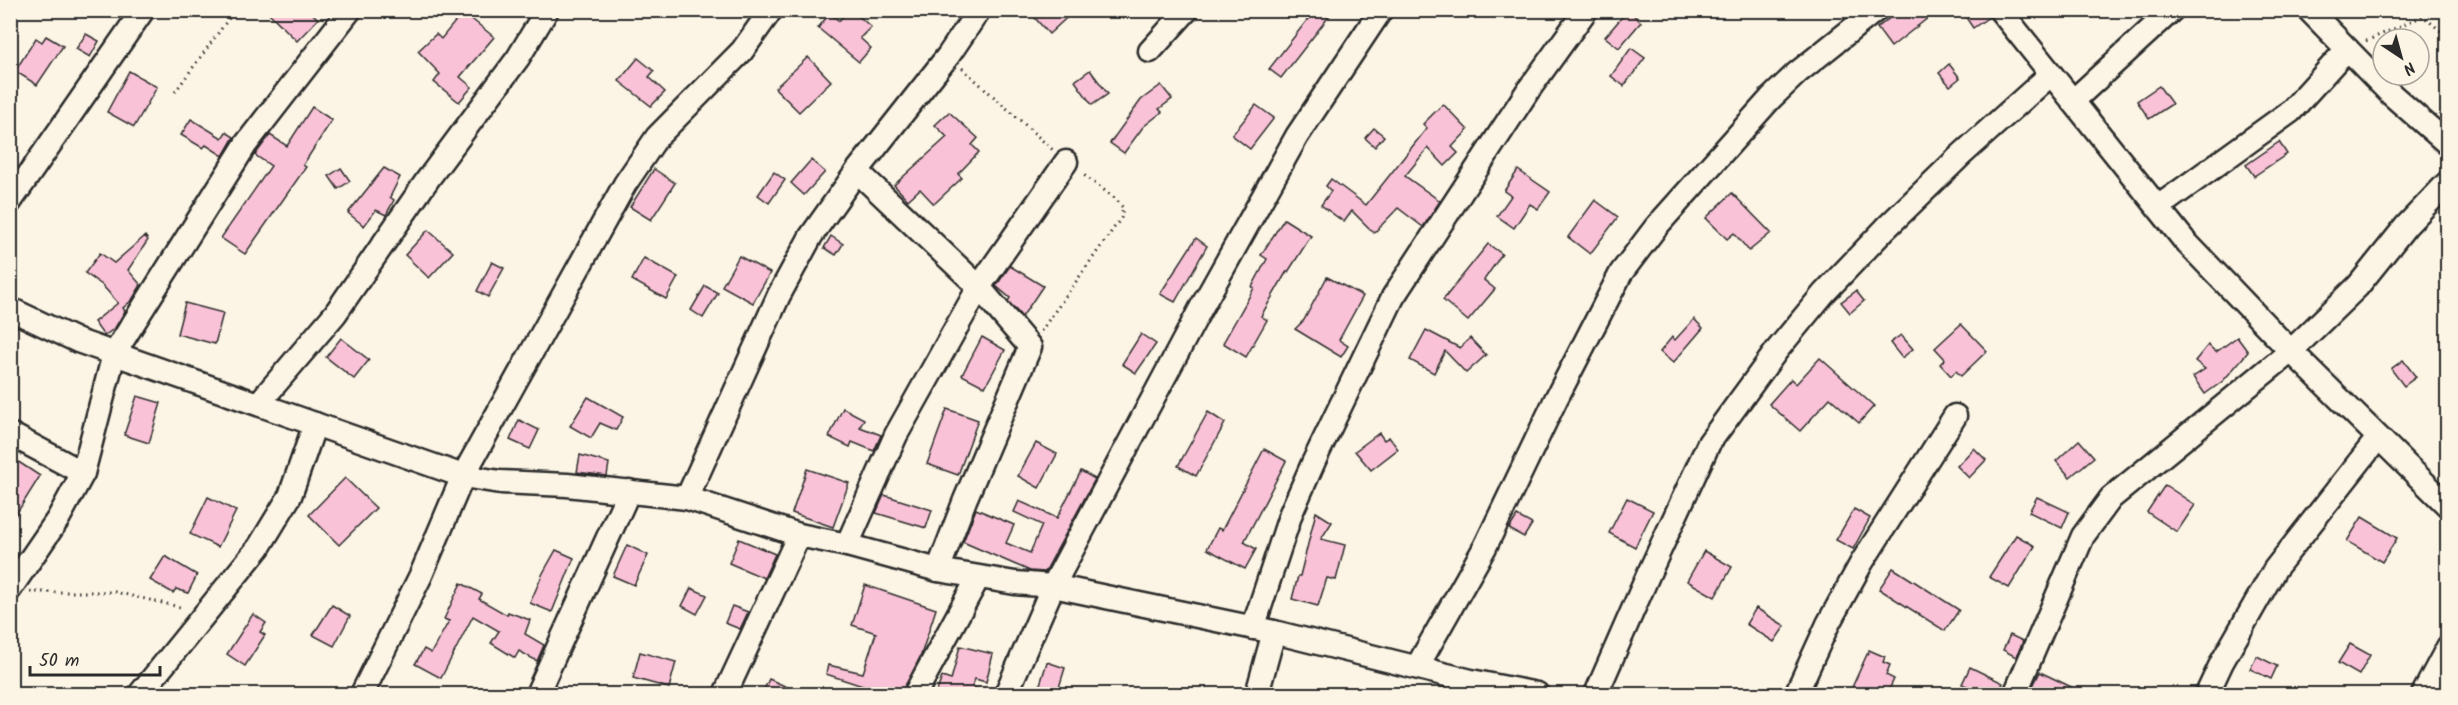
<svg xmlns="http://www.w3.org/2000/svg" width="2458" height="705" viewBox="0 0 2458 705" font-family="Kalam,sans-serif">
  <rect width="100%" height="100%" fill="#fcf5e5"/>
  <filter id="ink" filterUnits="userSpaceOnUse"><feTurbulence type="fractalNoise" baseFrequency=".0167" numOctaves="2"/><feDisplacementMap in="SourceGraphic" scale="12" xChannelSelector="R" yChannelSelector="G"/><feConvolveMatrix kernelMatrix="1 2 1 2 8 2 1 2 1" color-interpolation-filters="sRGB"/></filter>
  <g filter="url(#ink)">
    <g fill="#fac2d7" stroke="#2b2b2b" stroke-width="1.5">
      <path d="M266,10H309L318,19L297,41Z"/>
      <path d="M848,10H852L871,27L860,38L871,48L859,62L818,28L830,13L839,21Z"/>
      <path d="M1043,10H1075L1049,34L1035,18Z"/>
      <path d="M1315,10H1334L1281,78L1269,69Z"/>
      <path d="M1628,10L1641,22L1619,48L1605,37Z"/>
      <path d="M1900,10H1938L1891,47L1877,28Z"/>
      <path d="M1961,10H1987L1989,17L1973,28Z"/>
      <path d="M463,12L494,37L460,77L472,87L459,102L434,82L440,74L418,51L436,34L441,39Z"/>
      <path d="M86,34L99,41L90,57L76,49Z"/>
      <path d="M46,36L63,46L37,85L15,71L36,38L42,42Z"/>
      <path d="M1631,48L1645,58L1624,86L1611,76Z"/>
      <path d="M808,57L831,81L799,112L775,88Z"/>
      <path d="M638,58L654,71L649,77L665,92L651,106L619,81Z"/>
      <path d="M1949,64L1960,78L1950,86L1939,73Z"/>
      <path d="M1090,70L1108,94L1092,105L1075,81Z"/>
      <path d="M129,71L157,87L134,127L107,112Z"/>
      <path d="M1161,85L1172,99L1159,109L1162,112L1143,127L1124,153L1110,143L1141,100Z"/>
      <path d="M2159,86L2172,104L2149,119L2137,101Z"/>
      <path d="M1443,104L1468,130L1452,147L1458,153L1445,166L1428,148L1405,176L1440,201L1423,227L1398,208L1374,233L1352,211L1344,222L1321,205L1331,191L1326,186L1331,179L1366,205L1427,128L1423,124Z"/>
      <path d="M1256,105L1274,118L1250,149L1232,135Z"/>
      <path d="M312,107L332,120L303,165L306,167L245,254L221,238L271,166L255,155L270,135L287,146Z"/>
      <path d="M949,112L978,138L972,145L979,152L958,174L962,178L934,204L920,189L908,200L894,185L947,137L935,125Z"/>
      <path d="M191,119L222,138L226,132L234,137L223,156L206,145L203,148L181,135Z"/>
      <path d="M1374,128L1384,136L1375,147L1365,138Z"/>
      <path d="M2279,142L2287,154L2254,176L2246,165Z"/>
      <path d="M811,160L825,172L804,195L791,183Z"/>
      <path d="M341,168L350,181L338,189L329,176Z"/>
      <path d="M384,168L400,177L390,197L394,200L386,215L376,210L364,226L348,213Z"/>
      <path d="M654,169L675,183L651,220L630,207Z"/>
      <path d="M1518,170L1550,192L1538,209L1530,204L1514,228L1497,216L1511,196L1504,191Z"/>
      <path d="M774,172L785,180L769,203L758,195Z"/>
      <path d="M1732,193L1771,233L1749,251L1734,233L1727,239L1706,218Z"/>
      <path d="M1595,200L1618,217L1590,254L1568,237Z"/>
      <path d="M1284,219L1311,236L1288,272L1287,271L1261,316L1267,320L1246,357L1223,343L1254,288L1252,287L1267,259L1261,255Z"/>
      <path d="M428,230L453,252L429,278L405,255Z"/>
      <path d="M145,236L148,240L128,270L141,285L132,300L123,308L125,311L115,328L104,336L94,322L118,303L102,285L85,273L100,253L114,263Z"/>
      <path d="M831,236L843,244L836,255L824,248Z"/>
      <path d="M1196,238L1207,246L1175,302L1160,294Z"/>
      <path d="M1488,244L1502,254L1484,280L1495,289L1468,321L1443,300Z"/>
      <path d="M739,256L770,273L753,303L722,286Z"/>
      <path d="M644,258L678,277L666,299L632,280Z"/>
      <path d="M492,262L504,268L488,297L477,291Z"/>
      <path d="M1010,266L1043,286L1022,317L1008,301L1010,298L996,286Z"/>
      <path d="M1327,277L1363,296L1339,340L1348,346L1341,357L1295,329L1304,320Z"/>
      <path d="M705,286L718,293L703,318L691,310Z"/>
      <path d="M1856,291L1864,301L1850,313L1841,302Z"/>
      <path d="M185,303L223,313L215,344L177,334Z"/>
      <path d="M1694,319L1703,328L1673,363L1660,352L1672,337L1675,340Z"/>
      <path d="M1961,324L1987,351L1961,376L1956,371L1951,376L1940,364L1945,359L1935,348Z"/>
      <path d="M1426,330L1460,348L1470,338L1486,355L1466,373L1445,351L1434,373L1410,360Z"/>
      <path d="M1141,334L1156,344L1136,373L1122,364Z"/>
      <path d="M1901,335L1913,349L1902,358L1890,343Z"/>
      <path d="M982,337L1005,350L985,387L962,375Z"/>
      <path d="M2237,337L2248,352L2223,381L2205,394L2193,377L2205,369L2195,361L2208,345L2216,352Z"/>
      <path d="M341,338L369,360L354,379L326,357Z"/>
      <path d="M1820,358L1874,406L1859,423L1830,398L1800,431L1769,404L1791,379L1796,384Z"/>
      <path d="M2403,360L2416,377L2404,386L2391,369Z"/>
      <path d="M137,396L161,403L149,443L124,435Z"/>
      <path d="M588,397L623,417L616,430L600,423L591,438L570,426Z"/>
      <path d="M843,408L864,419L860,427L881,435L874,451L852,442L850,447L829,437Z"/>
      <path d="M947,409L978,420L958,475L927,464Z"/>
      <path d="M1208,412L1225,423L1196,476L1178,466Z"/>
      <path d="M519,420L539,430L530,449L510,440Z"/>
      <path d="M1379,433L1384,440L1389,437L1398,449L1371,470L1355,451Z"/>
      <path d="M2079,440L2094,457L2070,477L2056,461Z"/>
      <path d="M1036,443L1057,454L1039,488L1018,476Z"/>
      <path d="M1974,448L1986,460L1969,478L1957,466Z"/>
      <path d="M1264,449L1286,461L1244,542L1256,549L1245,569L1207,549L1218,528L1222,530Z"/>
      <path d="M580,455L609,463L607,476L577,472Z"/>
      <path d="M17,461L40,476L10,524V471Z"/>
      <path d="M807,469L849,483L833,527L792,513Z"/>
      <path d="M1081,471L1095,479L1045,572L1030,571L963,542L976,509L1014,525L1006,543L1030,553L1042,525L1014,512L1019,501L1057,518Z"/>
      <path d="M345,478L376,508L339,545L309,515Z"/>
      <path d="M2165,485L2195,505L2177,532L2147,512Z"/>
      <path d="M884,495L932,510L926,528L876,513Z"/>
      <path d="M208,497L236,511L218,547L190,534Z"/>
      <path d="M2037,497L2069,512L2062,528L2029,512Z"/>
      <path d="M1627,498L1653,511L1635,547L1609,533Z"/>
      <path d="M1854,509L1870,518L1853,549L1836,540Z"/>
      <path d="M1316,512L1332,522L1321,539L1345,545L1336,580L1327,578L1318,606L1292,599L1298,576H1300Z"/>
      <path d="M1517,516L1532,524L1524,537L1509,529Z"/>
      <path d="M2362,517L2397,538L2382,562L2347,541Z"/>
      <path d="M2016,535L2035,546L2009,588L1989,577Z"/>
      <path d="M739,539L775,554L764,578L729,563Z"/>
      <path d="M627,545L648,555L634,585L613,576Z"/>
      <path d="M556,550L574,558L552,612L530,603L543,573Z"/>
      <path d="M1704,551L1732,567L1715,597L1687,581Z"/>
      <path d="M165,556L197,575L188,593L176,589L173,593L150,580Z"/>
      <path d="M1893,568L1959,610L1945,631L1879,589Z"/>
      <path d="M461,583L482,594L479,599L507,615L508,612L530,620L525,634L544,645L537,661L519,651L515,658L491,643L499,631L473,616L441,678L415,664L424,649L431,653L449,621L444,619Z"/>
      <path d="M865,585L936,609L921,655L902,694H887L826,674L828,665L863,673L876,633L852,625Z"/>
      <path d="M691,588L707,595L697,614L682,606Z"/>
      <path d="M332,605L350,616L334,646L313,635Z"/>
      <path d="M732,606L748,612L740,629L725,623Z"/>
      <path d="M1756,608L1785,626L1774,642L1746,624Z"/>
      <path d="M253,614L266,623L260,632L265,635L245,666L227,654Z"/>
      <path d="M2010,635L2023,641L2016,657L2003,650Z"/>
      <path d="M2350,644L2370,655L2359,675L2338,663Z"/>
      <path d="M960,646L993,654L986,682L975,679L972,687L987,692L986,694H936L942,677L951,680Z"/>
      <path d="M1869,650L1885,657L1883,662L1890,665L1886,675L1894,679L1887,694H1849Z"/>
      <path d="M640,652L676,662L669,688L633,678Z"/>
      <path d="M2257,656L2277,666L2271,679L2250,669Z"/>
      <path d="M1047,662L1065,668L1057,694L1038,691Z"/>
      <path d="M1970,667L2003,683L1998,694H1984L1962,684Z"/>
      <path d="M2040,672L2086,694H2029Z"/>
      <path d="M769,679L803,694H762Z"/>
    </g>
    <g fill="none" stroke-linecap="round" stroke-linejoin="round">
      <g stroke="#2b2b2b" stroke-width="27">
        <g id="minor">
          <path d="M2000,10L2184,240L2277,337L2448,506"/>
          <path d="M2309,10L2391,94L2448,144"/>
          <path d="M1150,51L1187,10"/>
          <path d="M2073,101L2172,10"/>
          <path d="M857,171L979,287L1030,347L965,500L938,570"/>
          <path d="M10,202L143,10"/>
          <path d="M2158,207L2291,111L2347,49"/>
          <path d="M10,309L78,341L463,476L500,482L567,485L687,498L799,535L847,545L938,570L1015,583L1053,586L1274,632L1471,681L1537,694"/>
          <path d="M259,403L335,314L428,179L518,58L547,10"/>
          <path d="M10,434L83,473"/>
          <path d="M687,498L779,295L811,236L857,171L948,56L979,10"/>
          <path d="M847,545L896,435L979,287L1066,162"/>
          <path d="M10,589L58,519L83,473L114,354L246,144L350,10"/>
          <path d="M1253,628L1291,513L1314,461L1393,297L1527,92L1586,10"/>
          <path d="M1417,667L1485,547L1556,399L1621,273L1656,227L1771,98L1797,73L1876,10"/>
          <path d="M140,694L259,547L290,496L315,424"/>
          <path d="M362,694L421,575L463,476L625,184L657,137L742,51L771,10"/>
          <path d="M537,694L629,491"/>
          <path d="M725,694L799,535"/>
          <path d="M915,694L978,578"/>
          <path d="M1006,694L1053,586L1201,308L1297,136L1381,10"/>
          <path d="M1257,694L1274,632"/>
          <path d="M1596,694L1649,573L1709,443L1777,350L1824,293L1886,228L1960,156L2050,75"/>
          <path d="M1796,694L1828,624L1862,562L1955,416"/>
          <path d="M2015,694L2083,536L2111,498L2291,351L2358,286L2406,226L2448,182"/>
          <path d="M2207,694L2222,662L2275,569L2378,438"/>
          <path d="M2423,694L2448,647"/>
        </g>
      </g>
      <g stroke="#2b2b2b" stroke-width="3" stroke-dasharray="1.5 4.5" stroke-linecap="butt">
        <path d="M2366,41L2423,16L2444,34L2448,30"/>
        <path d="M962,68L1053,150"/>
        <path d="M175,92L235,10"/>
        <path d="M1041,331L1121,218L1123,208L1116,199L1081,173"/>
        <path d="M30,592H115L184,608"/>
      </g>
      <use href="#minor" stroke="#fcf5e5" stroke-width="22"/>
    </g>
  </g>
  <rect width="2458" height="705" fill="none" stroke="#fcf5e5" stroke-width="36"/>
  <rect x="18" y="18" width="2422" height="669" fill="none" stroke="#2b2b2b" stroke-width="2" filter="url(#ink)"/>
  <g transform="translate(2401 57) rotate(144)"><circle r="28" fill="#fcf5e5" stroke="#a8a49b" stroke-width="1.5"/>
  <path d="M0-4.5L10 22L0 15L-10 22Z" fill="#2b2b2b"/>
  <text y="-9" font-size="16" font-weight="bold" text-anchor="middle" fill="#2b2b2b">N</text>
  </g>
  <path d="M30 666v9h130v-9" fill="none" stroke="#2b2b2b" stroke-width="3"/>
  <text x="39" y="666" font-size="18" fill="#2b2b2b" stroke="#fcf5e5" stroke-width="4.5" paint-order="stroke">50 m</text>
</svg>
